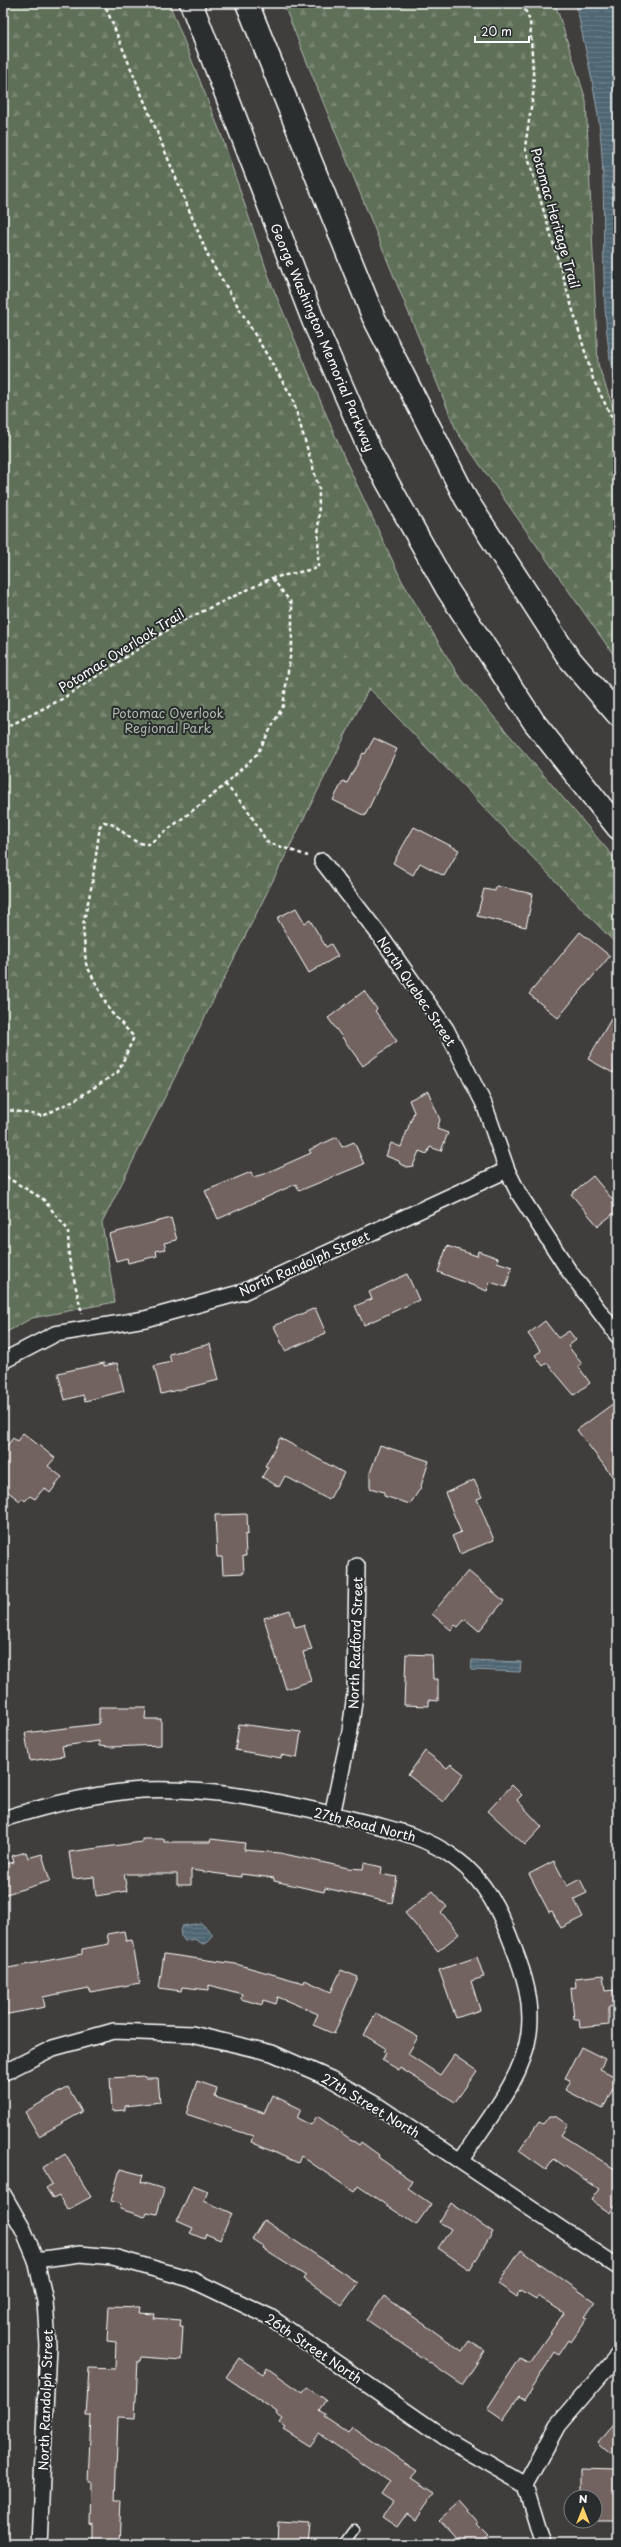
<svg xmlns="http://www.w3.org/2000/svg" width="621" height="2547" viewBox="0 0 621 2547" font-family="'Playpen Sans',sans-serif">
  <defs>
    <pattern id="forest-firs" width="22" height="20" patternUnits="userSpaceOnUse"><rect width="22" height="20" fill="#5f6f58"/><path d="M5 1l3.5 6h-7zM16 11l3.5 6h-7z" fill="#778571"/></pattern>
    <pattern id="water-rules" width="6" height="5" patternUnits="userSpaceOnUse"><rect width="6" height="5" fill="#4f6673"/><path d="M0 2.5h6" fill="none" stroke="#697d88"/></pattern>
  </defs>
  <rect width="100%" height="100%" fill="#403e3d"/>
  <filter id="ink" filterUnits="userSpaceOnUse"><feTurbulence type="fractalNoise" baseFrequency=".025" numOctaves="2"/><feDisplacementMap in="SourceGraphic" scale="8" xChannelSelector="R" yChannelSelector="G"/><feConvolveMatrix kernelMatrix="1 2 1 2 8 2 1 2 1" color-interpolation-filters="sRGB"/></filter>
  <g filter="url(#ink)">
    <g fill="url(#forest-firs)" stroke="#afb7ac">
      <path d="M3,3H169L221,134L271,283L344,457L402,581L458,675L618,862V946L369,688L102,1223L115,1302L32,1318L3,1334Z"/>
      <path d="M283,3H555L586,100L598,364L618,422V661L457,432Z"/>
    </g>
    <g fill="url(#water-rules)" stroke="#95a3ab">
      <path d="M576,3H618V396C595,312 609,217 600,131C595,88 584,45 576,3Z"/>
      <path d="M472,1660L521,1662L520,1672L471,1670Z"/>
      <path d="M201,1923L212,1933C212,1939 209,1943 203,1944L194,1939L185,1941L181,1936L180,1930L182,1926Z"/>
    </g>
    <g fill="#726460" stroke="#fff">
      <path d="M374,738L397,749L365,816L333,800L343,781L347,783L363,753L365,754Z"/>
      <path d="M414,827L459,850L444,876L420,863L413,875L393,863Z"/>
      <path d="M496,886L533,894L526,927L477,916L484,889L495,891Z"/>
      <path d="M296,908L305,923L310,920L326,947L331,944L338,956L309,973L277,918Z"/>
      <path d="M580,932L610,956L558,1018L529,994Z"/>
      <path d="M364,991L377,1009L375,1011L397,1041L363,1066L328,1018Z"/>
      <path d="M618,1007V1064L613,1073L588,1059Z"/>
      <path d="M428,1091L440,1120L437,1129L448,1133L441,1151L430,1147L427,1154L419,1151L413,1166L407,1167L400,1164L399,1161L386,1156L391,1143L401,1147L414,1112L409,1100Z"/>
      <path d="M337,1137L342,1147L354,1142L364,1164L299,1191L296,1184L218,1219L205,1191L251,1172L253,1177L264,1174L311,1153L309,1150Z"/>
      <path d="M593,1176L618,1206V1210L598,1226L571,1194Z"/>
      <path d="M171,1218L177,1240L164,1243L166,1249L156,1251L157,1256L128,1263L127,1258L116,1261L109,1234Z"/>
      <path d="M447,1246L477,1256L478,1251L498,1258L497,1262L512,1267L506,1287L490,1282L487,1291L438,1272Z"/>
      <path d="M407,1274L419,1300L364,1325L355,1306L372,1299L369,1292Z"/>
      <path d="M315,1308L326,1333L285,1351L274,1326Z"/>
      <path d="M545,1321L558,1338L569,1331L576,1340L568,1346L582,1364L578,1366L590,1383L574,1395L547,1363L543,1366L535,1355L541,1351L528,1334Z"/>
      <path d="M210,1344L219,1380L161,1394L154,1366L171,1362L169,1354Z"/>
      <path d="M104,1363V1366L117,1363L124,1391L85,1401L83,1395L65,1400L58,1373Z"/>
      <path d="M618,1400V1484L577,1430Z"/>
      <path d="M23,1433L55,1458L48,1466L62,1477L50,1493L44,1488L35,1499L30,1496L25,1501L22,1498L20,1501L3,1488V1451L13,1438L17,1441Z"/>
      <path d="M280,1438L344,1473L329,1500L285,1476L279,1487L262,1477L268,1467L265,1466Z"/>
      <path d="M380,1445L429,1461L420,1489L410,1504L384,1496V1492L370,1488V1473Z"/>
      <path d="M474,1480L482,1497L477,1499L494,1540L460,1554L452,1536L461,1532L445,1493Z"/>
      <path d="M247,1514L248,1534L245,1535L246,1556H243L244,1573L223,1574L222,1557H217L215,1515Z"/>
      <path d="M468,1571L504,1601L479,1631L465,1619L458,1627L455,1625L451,1630L432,1614Z"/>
      <path d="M290,1610L295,1627L304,1625L312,1650L303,1652L311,1681L286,1689L264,1618Z"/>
      <path d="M406,1654L432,1655L433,1679H438V1701L429,1700V1706L404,1705Z"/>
      <path d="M99,1707H146L145,1719H161V1745L110,1747L99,1746V1741L62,1746L64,1756L30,1761L25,1733L99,1724Z"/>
      <path d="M239,1724L301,1732L297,1758L281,1755V1758L235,1750Z"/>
      <path d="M425,1751L447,1768L451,1764L464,1774L443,1802L408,1775Z"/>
      <path d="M512,1785L522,1795L517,1800L542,1827L525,1845L488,1811Z"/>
      <path d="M142,1839H164V1842H210L211,1839L245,1843L244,1850L280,1853L348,1868L363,1869L364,1863L382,1867L381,1874L397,1877L392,1903L325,1888L324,1892L274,1881V1878L241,1874V1877L191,1870V1885H177V1874H124L127,1891L96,1896L94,1877L73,1879L69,1852L142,1842Z"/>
      <path d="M26,1852L28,1858L42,1854L50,1881L3,1895V1865L14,1862L12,1856Z"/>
      <path d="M554,1861L567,1886L580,1879L587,1893L574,1899L583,1917L561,1928L552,1911L549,1912L529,1874Z"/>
      <path d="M433,1891L447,1907L441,1912L459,1934L438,1951L405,1913Z"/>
      <path d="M124,1931L126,1941L132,1940L140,1983L90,1992L89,1988L43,1997L45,2007L3,2015V1969L82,1954V1949L109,1944L107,1934Z"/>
      <path d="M164,1954L236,1964L304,1983L305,1980L331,1992L341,1970L358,1977L334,2034L313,2025L318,2014L278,1997L276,2004L263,2000L262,2005L241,1999L242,1994L209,1985V1990L182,1987L181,1991L159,1988Z"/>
      <path d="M477,1957L484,1977L471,1981L480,2010L456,2018L439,1970Z"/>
      <path d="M603,1975L605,1991L614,1990L616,2006L609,2007V2025L580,2028L579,2019H574L571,1988L576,1987L575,1978Z"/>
      <path d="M376,2013L418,2037L408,2054L440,2075L454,2055L477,2071L455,2102L400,2068L399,2070L382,2060L386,2053L383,2052L385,2048L364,2035Z"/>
      <path d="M581,2047L605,2059L600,2069L618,2078L603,2109L565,2090L570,2080L565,2078Z"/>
      <path d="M144,2076L145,2078H158L160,2102L125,2106V2110L112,2111L110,2078Z"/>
      <path d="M197,2081L217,2088L215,2097L264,2113L272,2095L301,2109L297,2118L311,2125L317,2116L359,2145L361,2142L379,2155L378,2157L412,2181L408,2188L431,2204L416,2225L358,2186L354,2192L301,2156L298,2163L251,2142L253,2136L186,2114Z"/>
      <path d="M68,2087L82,2112L39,2136L25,2112Z"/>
      <path d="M549,2116H555L568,2125L561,2135L618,2171V2201L610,2213L591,2200L599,2189L554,2159L546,2170L519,2151L539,2122L543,2124Z"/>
      <path d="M65,2154L91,2197L67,2210L59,2196L53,2199L46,2188L52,2184L42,2168Z"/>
      <path d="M120,2169L143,2175L141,2182L164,2189L157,2214L147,2212L145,2217L120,2209L121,2204L111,2201Z"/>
      <path d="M193,2185L208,2191L204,2201L232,2213L220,2240L206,2234L204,2239L190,2233L193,2228L177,2221Z"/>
      <path d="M451,2203L493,2232L470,2270L438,2248L451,2229L439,2222Z"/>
      <path d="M264,2220L358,2283L342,2305L304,2279L306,2276L263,2249L264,2247L252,2239Z"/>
      <path d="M521,2250L595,2302L585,2317L588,2318L571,2342L569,2340L559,2355L555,2352L524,2400L519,2397L503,2420L487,2409L520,2358L529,2363L564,2313L538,2296L536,2299L521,2290L517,2297L498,2284Z"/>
      <path d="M384,2296L462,2351L469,2341L485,2351L462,2385L367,2320Z"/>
      <path d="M109,2306L140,2307L139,2313L154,2314L153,2318L181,2320L180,2326H183L181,2360L141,2357L140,2361H138L135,2418L118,2417L115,2501H121L119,2544H94V2526L90,2525L91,2481H88L91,2416H86L89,2368L115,2369L116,2342L107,2341Z"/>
      <path d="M239,2358L263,2374L267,2368L303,2393L307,2387L326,2400L319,2410L326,2415L324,2417L348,2433L352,2427L417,2471L412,2477L435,2492L416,2519L407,2513L397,2527L382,2517L393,2503L381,2495L390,2482L319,2434L310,2446L283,2429L285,2427L280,2423L283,2419L276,2414L277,2412L226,2377Z"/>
      <path d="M618,2419V2460L598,2442Z"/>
      <path d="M580,2469L616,2470L618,2521H585H595V2497H580Z"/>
      <path d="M461,2501L470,2511L469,2513L478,2523L476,2525L487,2536L478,2544H460L439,2521Z"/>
      <path d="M278,2522L310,2524L308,2544H277Z"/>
    </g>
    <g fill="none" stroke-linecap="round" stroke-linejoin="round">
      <g stroke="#fff" stroke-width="11">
        <path id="lane" d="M344,2544L355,2529"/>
      </g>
      <g stroke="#fff" stroke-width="18">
        <g id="street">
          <path d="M322,861L381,937L446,1029L484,1104L507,1170L519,1194L569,1271L618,1336"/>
          <path d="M3,1361L55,1334L145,1319L243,1292L507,1170"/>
          <path d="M332,1815L350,1731L355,1694L357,1566"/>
          <path d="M3,1819C48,1805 95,1793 142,1790C210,1787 281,1802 347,1818C386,1828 423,1834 456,1859C485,1880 501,1913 513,1946C524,1974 533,2002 529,2033C523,2080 486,2121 461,2160"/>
          <path d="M3,2073L53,2048L114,2031L192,2034L272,2053L331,2079L378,2106L618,2267"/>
          <path d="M3,2194L23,2229L36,2260L45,2301L48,2346L39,2544"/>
          <path d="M36,2260L80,2254L113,2257L190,2279L270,2317L446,2439L525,2485"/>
          <path d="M543,2544L525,2485L558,2425L618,2355"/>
        </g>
      </g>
      <g stroke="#fff" stroke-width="25">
        <g id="highway">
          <path d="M191,3L313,320L371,453L447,589L534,722L618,828"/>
          <path d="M247,3L373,316L466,499L568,657L618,715"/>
        </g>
      </g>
      <g stroke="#fff" stroke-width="2.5" stroke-dasharray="4 3" stroke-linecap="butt">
        <path d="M522,3L530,21L534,88L525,147L593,379L618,430"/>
        <path d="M3,729L62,699L176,624L272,578L318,568L319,488L292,397L208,256L104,3"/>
        <path d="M225,784L247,809L267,842L308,856"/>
        <path d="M3,1109L43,1116L78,1098L118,1072L134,1037L110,1011L86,964L83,925L92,884L100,826L104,822C123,825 128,845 149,844L218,791L257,754L283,706L292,644V604L272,578"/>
        <path d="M3,1170L8,1178L43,1199L68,1230L69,1258L82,1314"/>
      </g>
      <use href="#lane" stroke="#2a2d2e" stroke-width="8"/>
      <use href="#street" stroke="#2a2d2e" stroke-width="15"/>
      <use href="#highway" stroke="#2a2d2e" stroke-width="22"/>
    </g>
  </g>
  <g text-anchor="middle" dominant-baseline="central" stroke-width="4" stroke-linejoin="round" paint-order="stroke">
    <g font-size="13" fill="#fff" stroke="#2a2d2e">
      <text transform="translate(556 218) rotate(74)">Potomac Heritage Trail</text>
      <text transform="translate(323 337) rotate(67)">George Washington Memorial Parkway</text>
      <text transform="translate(121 650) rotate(-32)">Potomac Overlook Trail</text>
      <text transform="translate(417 991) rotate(56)">North Quebec Street</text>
      <text transform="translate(304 1263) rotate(-24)">North Randolph Street</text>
      <text transform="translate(355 1643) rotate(-88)">North Radford Street</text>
      <text transform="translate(365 1824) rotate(14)">27th Road North</text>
      <text transform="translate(371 2105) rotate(31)">27th Street North</text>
      <text transform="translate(314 2348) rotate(34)">26th Street North</text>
      <text transform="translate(45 2400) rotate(-88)">North Randolph Street</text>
    </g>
    <g font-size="13" fill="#afb7ac" stroke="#2a2d2e">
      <text x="168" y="712">Potomac Overlook<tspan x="168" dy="15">Regional Park</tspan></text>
    </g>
  </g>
  <rect width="621" height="2547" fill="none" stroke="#2a2d2e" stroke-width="16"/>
  <rect x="8" y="8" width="605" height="2531" fill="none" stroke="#fff" stroke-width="1.5" filter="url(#ink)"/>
  <g transform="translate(583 2509)"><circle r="19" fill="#2a2d2e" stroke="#7f8182"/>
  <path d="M0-3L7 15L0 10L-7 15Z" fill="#ffd166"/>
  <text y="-6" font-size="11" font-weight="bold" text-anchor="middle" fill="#ffffff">N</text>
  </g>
  <path d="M475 36v6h54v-6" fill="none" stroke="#ffffff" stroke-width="2"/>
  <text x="481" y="36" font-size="12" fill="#ffffff" stroke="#2a2d2e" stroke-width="3" paint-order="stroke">20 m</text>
</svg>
